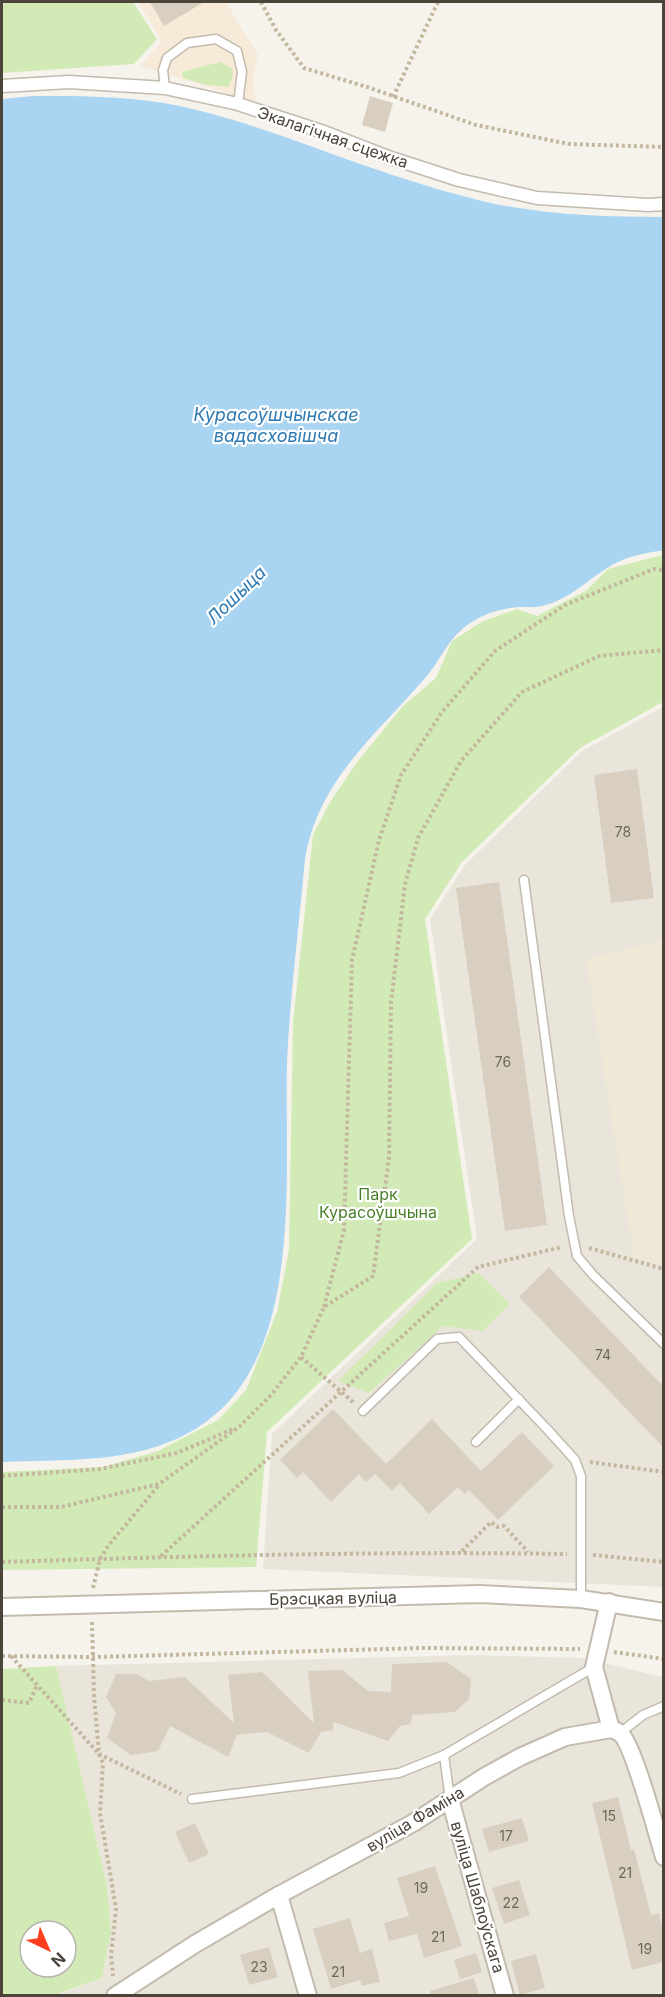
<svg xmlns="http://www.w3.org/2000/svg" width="665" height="1997" viewBox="0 0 665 1997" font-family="Inter,sans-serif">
  <rect width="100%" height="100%" fill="#f6f3ec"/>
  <g fill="#eae5da">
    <path d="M663,707V1587L263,1569L272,1434L477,1239L430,919L465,865L582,751Z"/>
    <path d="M472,1655L582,1658L663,1677V1995L55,1996L102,1978L111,1931L107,1886L56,1666Z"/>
  </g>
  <path fill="#f7ead8" d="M138,2H226L258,55L253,79L256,102L140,66L162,41Z"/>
  <path fill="#efe8d6" d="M663,940H664L663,1265L634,1258L586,959Z"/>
  <g fill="#d2eab5" fill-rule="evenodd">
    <path d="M2,2H133L157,39L134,64L2,73Z"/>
    <path d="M220,62L233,69L232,79L228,87L207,85L183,78L182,72Z"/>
    <path d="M663,555V702L580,748L462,862L425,919L472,1239L267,1432L256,1567L2,1570V1472L103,1467L158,1451L218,1420L246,1390L277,1312L289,1249L293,1023L313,835L330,802L357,762L403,706L436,678L452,641L483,621L517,609L537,616L587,590L608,569Z"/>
    <path d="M479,1273L510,1304L483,1331L443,1326L369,1393L338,1381L437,1283Z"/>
    <path d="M56,1666L107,1886L111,1931L102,1978L55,1995H2V1669ZM30,1931H66V1967H30Z"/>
  </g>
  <path fill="#a9d4f2" d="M33,96C76,96 121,96 164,103C215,112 265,130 313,147C367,167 422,186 478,200C539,215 601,217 663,217L664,550C646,553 628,556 612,565C588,579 573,597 546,605C537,608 528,607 519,607C503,608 485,613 472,622C448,637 443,657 426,677C377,734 318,780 305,859C299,927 290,995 287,1062C284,1170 305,1350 207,1421C148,1465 71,1459 2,1462V99Z"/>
  <g fill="#d8cfc1">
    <path d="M150,2H204L164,26Z"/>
    <path d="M370,96L393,103L385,132L362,125Z"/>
    <path d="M637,769L654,898L611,903L594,775Z"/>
    <path d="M499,882L547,1225L505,1231L456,888Z"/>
    <path d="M549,1267L663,1386V1447L519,1297Z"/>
    <path d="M333,1409L386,1464L432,1419L481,1471L522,1432L554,1466L498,1520L469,1490L465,1494L458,1487L429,1514L400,1483L392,1491L375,1474L366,1482L359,1474L331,1502L303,1472L297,1478L280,1460Z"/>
    <path d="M447,1662L471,1679L469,1699L455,1712L412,1715L411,1724L400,1726L388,1741L334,1722L333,1730L321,1732L309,1753L267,1732L237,1735L228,1757L170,1726L158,1751L131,1755L107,1738L116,1713L106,1697L116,1674H136L149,1681L185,1677L234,1723L228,1675L262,1672L314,1723L308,1671L342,1670L368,1691L391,1692L392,1664Z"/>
    <path d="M618,1797L631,1850L634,1849L651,1915L659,1913L663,1933V1962L632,1970L592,1803Z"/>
    <path d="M522,1818L529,1841L489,1852L482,1829Z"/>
    <path d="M195,1823L209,1854L189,1863L175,1832Z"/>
    <path d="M435,1866L462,1946L424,1958L417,1934L389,1941L384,1923L409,1916L397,1878Z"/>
    <path d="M519,1880L530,1915L504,1924L492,1888Z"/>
    <path d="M350,1918L360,1953L372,1949L380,1982L362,1986L360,1980L331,1989L313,1929Z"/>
    <path d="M269,1947L278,1977L249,1985L240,1955Z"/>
    <path d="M476,1953L482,1972L460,1979L454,1960Z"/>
    <path d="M536,1954L545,1988L520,1995L511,1961Z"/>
    <path d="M474,1978L479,1995H430V1991Z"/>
  </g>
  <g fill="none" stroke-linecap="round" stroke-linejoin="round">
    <g stroke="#c2bbae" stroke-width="11">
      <g id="service">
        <path d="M165,88L163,70L167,58L187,43L216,39L237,51L242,72L238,104"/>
        <path d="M524,880L569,1216L577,1256L593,1275L664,1344"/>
        <path d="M363,1411L437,1339L459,1337L547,1429L575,1460L581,1476V1599"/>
        <path d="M476,1442L519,1399"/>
        <path d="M620,1733L643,1715L664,1706"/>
        <path d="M444,1755L450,1799"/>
        <path d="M192,1799L399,1773L444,1755L594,1667"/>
      </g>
    </g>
    <g stroke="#c2bbae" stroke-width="15">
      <path id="pedestrian" d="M2,86L69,82L165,88L238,104L324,132L391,158L459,180L537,198L648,205L664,204"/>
    </g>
    <g stroke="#c2bbae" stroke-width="20">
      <g id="minor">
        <path d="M2,1607L479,1594L581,1599L664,1612"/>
        <path d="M611,1729C614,1730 617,1731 620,1733C633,1743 658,1837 664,1857"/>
        <path d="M450,1799L505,1996"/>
        <path d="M279,1895L308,1996"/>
        <path d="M115,1996L195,1944L279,1895L413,1823L484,1777L520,1757L565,1737L611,1729L594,1667L609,1602"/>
      </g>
    </g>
    <g stroke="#c4b79f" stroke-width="4" stroke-dasharray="3 3" stroke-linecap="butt">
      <path d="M261,2L276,30L304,68L367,87L476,125L569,144L664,147"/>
      <path d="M393,97L438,2"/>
      <path d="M589,1248L664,1269"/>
      <path d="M324,1307L344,1230L352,960L379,840L401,775L442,712L495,651L565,605L654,569L664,570"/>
      <path d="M301,1357L354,1403"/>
      <path d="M590,1462L664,1472"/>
      <path d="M2,1476L100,1469L177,1453L233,1429"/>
      <path d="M2,1507H61L159,1484L239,1427L271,1395L301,1357L324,1307L373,1276L389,1158L391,1003L405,884L418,838L461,761L522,692L599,656L664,650"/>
      <path d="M462,1551L491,1522L497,1527L504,1526L528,1552"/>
      <path d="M593,1555L664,1562"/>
      <path d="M161,1556L478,1267L562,1247"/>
      <path d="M2,1562C190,1556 379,1551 567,1554"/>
      <path d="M93,1588L100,1559L108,1546L159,1485"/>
      <path d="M92,1622L94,1695L99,1754L181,1794"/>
      <path d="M614,1652L664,1659"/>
      <path d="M2,1656L94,1657L423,1648L580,1649"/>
      <path d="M11,1656L99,1754L103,1763L100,1813L116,1909L111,1955L113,1976"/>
      <path d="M2,1700L29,1703L37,1685"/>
    </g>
    <use href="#service" stroke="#fff" stroke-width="8"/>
    <use href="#pedestrian" stroke="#fff" stroke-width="12"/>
    <use href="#minor" stroke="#fff" stroke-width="16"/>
  </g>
  <g text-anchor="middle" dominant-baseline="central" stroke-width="4.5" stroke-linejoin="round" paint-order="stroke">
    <g font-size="14" fill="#6e675b">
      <text x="623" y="831">78</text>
      <text x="503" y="1061">76</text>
      <text x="603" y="1354">74</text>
      <text x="609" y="1815">15</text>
      <text x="506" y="1835">17</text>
      <text x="625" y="1872">21</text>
      <text x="421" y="1887">19</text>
      <text x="511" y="1902">22</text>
      <text x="438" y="1936">21</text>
      <text x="645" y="1948">19</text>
      <text x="259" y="1966">23</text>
      <text x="338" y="1971">21</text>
    </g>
    <g font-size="16" fill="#4b4439" stroke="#fff">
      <text transform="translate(333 137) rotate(19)">Экалагічная сцежка</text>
      <text transform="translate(333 1598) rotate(-1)">Брэсцкая вуліца</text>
      <text transform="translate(415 1819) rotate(-31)">вуліца Фаміна</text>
      <text transform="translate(478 1897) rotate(74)">вуліца Шаблоўскага</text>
    </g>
    <g font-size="16" fill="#4a7f2a" stroke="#fff">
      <text x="378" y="1194">Парк<tspan x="378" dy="18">Курасоўшчына</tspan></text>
    </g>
    <g font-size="18" font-style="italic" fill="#2e7ab2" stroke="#fff">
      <text x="276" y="414">Курасоўшчынскае<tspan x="276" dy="21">вадасховішча</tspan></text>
      <text transform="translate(236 595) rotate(-44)">Лошыца</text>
    </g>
  </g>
  <rect width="665" height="1997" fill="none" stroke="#4b4439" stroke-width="6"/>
  <g transform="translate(48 1949) rotate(136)"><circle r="28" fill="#ffffff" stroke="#b7b4b0" stroke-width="1.5"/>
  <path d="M0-4.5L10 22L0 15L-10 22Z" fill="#fc3f1d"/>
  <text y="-9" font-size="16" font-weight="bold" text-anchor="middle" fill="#4b4439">N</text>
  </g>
</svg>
